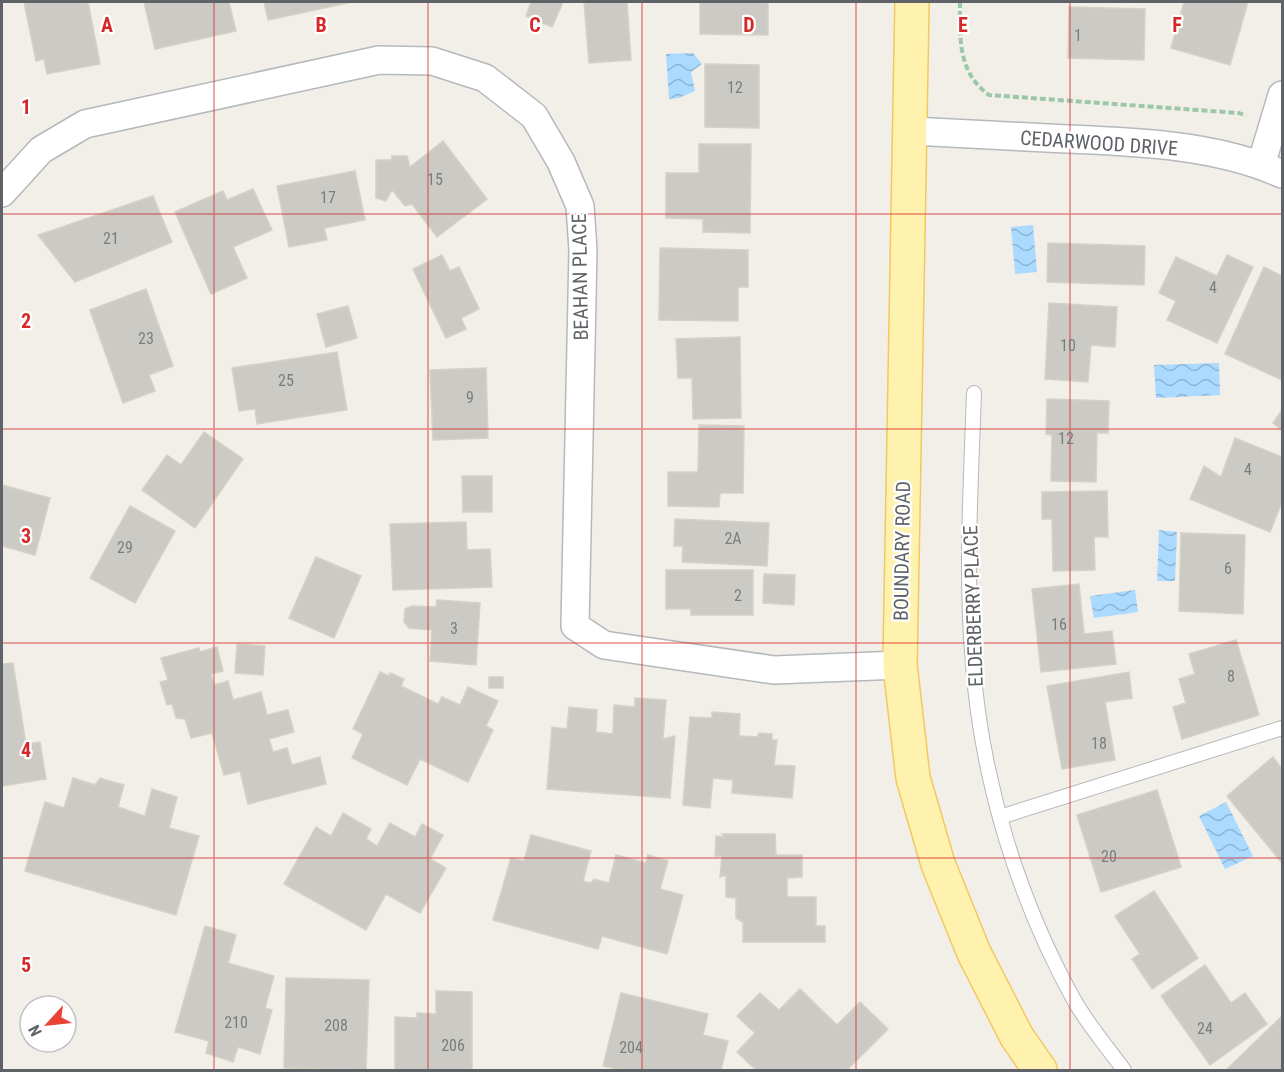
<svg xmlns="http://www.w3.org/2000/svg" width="1284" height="1072" viewBox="0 0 1284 1072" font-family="'Roboto Condensed',sans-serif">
  <defs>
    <pattern id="water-waves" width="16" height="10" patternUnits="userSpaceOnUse" patternTransform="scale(1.5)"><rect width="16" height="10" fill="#aadaff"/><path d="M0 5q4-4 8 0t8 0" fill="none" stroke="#8eb4d2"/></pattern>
  </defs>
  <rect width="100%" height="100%" fill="#f1efe8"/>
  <g fill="url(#water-waves)">
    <path d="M693,53L702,64L691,72L695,91L679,98L669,99L666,54Z"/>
    <path d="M1033,225L1037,272L1015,274L1011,227Z"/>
    <path d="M1219,363L1220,395L1156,398L1154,365Z"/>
    <path d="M1159,530L1177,532L1175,581H1157Z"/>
    <path d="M1135,590L1138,612L1094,618L1090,596Z"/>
    <path d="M1226,802L1253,856L1225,869L1199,816Z"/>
  </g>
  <g fill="#cccac5" stroke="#d6d1c6" stroke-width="1.5">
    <path d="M24,2H88L100,64L47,74L44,59L36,61Z"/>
    <path d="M144,2H229L236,31L155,49Z"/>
    <path d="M264,2H352L268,20Z"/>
    <path d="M531,2H563L552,27L526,16Z"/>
    <path d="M584,2H627L631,60L589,63Z"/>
    <path d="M700,2H768V35L700,34Z"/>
    <path d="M1184,2H1248L1230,65L1171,48Z"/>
    <path d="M1069,7L1145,9L1144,60L1068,58Z"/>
    <path d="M705,64L759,65V128L705,127Z"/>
    <path d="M443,141L487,199L437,237L412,204L405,206L392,190L386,201L376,198V160H392V156H407L410,167Z"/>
    <path d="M699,144H751L750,233L703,232V219L666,218V173H699Z"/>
    <path d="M355,171L365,220L324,228L327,240L289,247L277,186Z"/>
    <path d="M253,189L272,230L233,247L247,278L211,294L175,212L223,191L227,200Z"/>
    <path d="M153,196L172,242L75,282L38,235Z"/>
    <path d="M1048,243L1145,246L1144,285L1047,282Z"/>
    <path d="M660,248L748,250V287H738V321L659,320Z"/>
    <path d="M442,255L450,271L459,267L479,309L461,318L466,329L446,338L413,269Z"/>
    <path d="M1227,255L1253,267L1217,343L1167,320L1176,301L1159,293L1176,257L1217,276Z"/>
    <path d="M1264,267L1282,276V380L1225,354Z"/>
    <path d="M146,289L173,366L149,375L155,391L123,403L90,310Z"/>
    <path d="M1049,303L1117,307L1115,347L1091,345L1088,382L1045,379Z"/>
    <path d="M348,306L357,338L326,347L317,314Z"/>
    <path d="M740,337L741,418L693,419L692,378H678L676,339Z"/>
    <path d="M337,352L347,410L257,424L255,409L239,411L232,368Z"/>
    <path d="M486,368L488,438L433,440L430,370Z"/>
    <path d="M1047,399L1109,401L1108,433H1097L1096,482L1051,481L1052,435L1046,434Z"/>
    <path d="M1282,410V430L1273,423Z"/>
    <path d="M699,425L744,426L743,493H720L719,507L668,506V472H698Z"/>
    <path d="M204,432L243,459L195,528L142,490L167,455L181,465Z"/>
    <path d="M1235,438L1282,457V502L1270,532L1190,499L1204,466L1221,477Z"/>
    <path d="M462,476H492V512H463Z"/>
    <path d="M2,485L50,498L35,555L2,546Z"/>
    <path d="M1107,491L1108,537H1094L1095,570L1053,571L1052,519H1042V492Z"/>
    <path d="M130,506L175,531L135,603L90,578Z"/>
    <path d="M675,519L769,523L767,566L682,562L683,546H674Z"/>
    <path d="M466,522L467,550L490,549L492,587L393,590L390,524Z"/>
    <path d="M1181,533L1245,535L1243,614L1179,611Z"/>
    <path d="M316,557L361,576L334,638L289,618Z"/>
    <path d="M666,570H753V615H691V609H666Z"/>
    <path d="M764,574L795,575L794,605L763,603Z"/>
    <path d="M1079,584L1084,634L1112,631L1116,664L1041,672L1032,589Z"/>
    <path d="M437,600L480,603L476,665L430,661L432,630L409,628L404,622L405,609L412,606L436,607Z"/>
    <path d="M1236,640L1259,715L1182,739L1173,707L1186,703L1179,679L1195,674L1189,654Z"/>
    <path d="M237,644L265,646L263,675L235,673Z"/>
    <path d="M217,647L223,671L211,674L214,685L228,681L233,700L261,692L267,715L288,710L294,732L269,739L273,752L287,748L292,765L320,757L326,784L248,804L240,771L224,775L212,733L191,738L185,719L176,718L172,704L167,705L160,682L168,680L161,658L199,648L200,652Z"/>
    <path d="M2,658V664L13,663L26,744L40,742L46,779L2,786Z"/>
    <path d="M380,672L389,676L390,673L404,679L401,686L438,704L442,697L460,705L468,687L498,701L486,726L493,730L468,782L420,759L407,785L352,758L363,734L353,729Z"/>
    <path d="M1129,672L1132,698L1105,702L1115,760L1062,769L1047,686Z"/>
    <rect x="489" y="677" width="14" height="11"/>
    <path d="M635,698L666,700L663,739L675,736L670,798L547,789L552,727L567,729L569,707L597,710L596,732L613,734L614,705L635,707Z"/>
    <path d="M712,712L740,714L739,736L757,737L759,733L772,734V740H777L774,765L795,766L792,798L732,793L733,780L713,778L710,808L683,805L690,717L712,718Z"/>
    <path d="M1273,757L1282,769V863L1227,796Z"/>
    <path d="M73,778L95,785L100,778L124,785L118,807L145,816L152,789L177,797L169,828L199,836L176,915L25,871L45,802L64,808Z"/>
    <path d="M1157,790L1181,867L1101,892L1077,815Z"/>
    <path d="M343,813L371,829L366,839L377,846L390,823L415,837L422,824L443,835L430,859L446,868L420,913L386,894L366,930L284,884L316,827L331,836Z"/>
    <path d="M722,834H775L776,855H802V877L787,878V897H816V926H825V942H743V922L736,918V898L726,897V875L720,877L722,856H715L716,836L724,837Z"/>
    <path d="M531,835L591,851L583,881L591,883L594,879L609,883L616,855L646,863L648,855L668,861L660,889L683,895L667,954L602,936L598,949L493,920L511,858L524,861Z"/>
    <path d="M1154,891L1198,958L1152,989L1132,959L1140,954L1115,916Z"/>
    <path d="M205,926L236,935L228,963L274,976L265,1008L272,1010L260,1054L238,1047L233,1062L206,1053L209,1041L175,1032Z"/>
    <path d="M1205,965L1231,1003L1245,993L1267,1024L1210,1065L1161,996Z"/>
    <path d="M286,978L369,980L366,1070L284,1068Z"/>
    <path d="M800,989L837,1025L860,1002L888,1029L847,1070H756L737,1052L755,1033L737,1016L760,993L779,1010Z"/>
    <path d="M436,991L472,992V1070H395V1017L417,1018V1013L436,1014Z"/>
    <path d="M621,993L708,1014L703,1035L728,1041L721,1070H622L603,1066Z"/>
    <path d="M1282,1016V1070H1226Z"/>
  </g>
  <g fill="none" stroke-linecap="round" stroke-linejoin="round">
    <g stroke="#b5b8bc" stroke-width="16">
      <g id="service">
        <path d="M974,393C971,483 965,574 973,665C982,781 1018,899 1074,1000C1088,1025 1108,1048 1124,1070"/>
        <path d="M1000,817L1282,728"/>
      </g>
    </g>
    <g stroke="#b5b8bc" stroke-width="30">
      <g id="minor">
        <path d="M912,131C964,134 1015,136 1067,139C1139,142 1217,145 1282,174"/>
        <path d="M1261,165L1282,95"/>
        <path d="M2,193L41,150L85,124L379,60L432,61L485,78L534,116L561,162L580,206L583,250L575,626L604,645L774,670L900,665"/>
      </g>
    </g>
    <g stroke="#f2c960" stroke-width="36">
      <path id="primary" d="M912,2L900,665L913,778L938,864L974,953L1017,1037L1040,1070"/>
    </g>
    <path stroke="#9cc7a9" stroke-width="4" stroke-dasharray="6 3" stroke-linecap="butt" d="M960,2C960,37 957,72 989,95L1239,113L1246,116"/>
    <use href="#service" stroke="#fff" stroke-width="14"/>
    <use href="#minor" stroke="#fff" stroke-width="27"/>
    <use href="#primary" stroke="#fff2af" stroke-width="33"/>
  </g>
  <path fill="none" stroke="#d62828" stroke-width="1.5" stroke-opacity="0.55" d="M214,2V1070M428,2V1070M642,2V1070M856,2V1070M1070,2V1070M2,214H1282M2,429H1282M2,643H1282M2,858H1282"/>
  <g text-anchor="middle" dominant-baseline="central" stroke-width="4.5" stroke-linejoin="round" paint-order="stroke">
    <g font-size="16" fill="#7a7d7f">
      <text x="1078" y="35">1</text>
      <text x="735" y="87">12</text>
      <text x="435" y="179">15</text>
      <text x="328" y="197">17</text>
      <text x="111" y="238">21</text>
      <text x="1213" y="287">4</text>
      <text x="146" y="338">23</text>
      <text x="1068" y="345">10</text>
      <text x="286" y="380">25</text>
      <text x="470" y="397">9</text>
      <text x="1066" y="438">12</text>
      <text x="1248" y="469">4</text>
      <text x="733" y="538">2A</text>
      <text x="125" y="547">29</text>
      <text x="1228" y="568">6</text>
      <text x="738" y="595">2</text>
      <text x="1059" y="624">16</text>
      <text x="454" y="628">3</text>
      <text x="1231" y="676">8</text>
      <text x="1099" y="743">18</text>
      <text x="1109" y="856">20</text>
      <text x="236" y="1022">210</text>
      <text x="336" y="1025">208</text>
      <text x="1205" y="1028">24</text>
      <text x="453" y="1045">206</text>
      <text x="631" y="1047">204</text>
    </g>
    <g font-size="20" fill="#5f6368" stroke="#fff">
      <text transform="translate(1099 143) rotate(4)">CEDARWOOD DRIVE</text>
      <text transform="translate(580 277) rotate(-91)">BEAHAN PLACE</text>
      <text transform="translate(902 551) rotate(-89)">BOUNDARY ROAD</text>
      <text transform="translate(973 606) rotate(-92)">ELDERBERRY PLACE</text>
    </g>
  </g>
  <g font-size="20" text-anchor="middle" font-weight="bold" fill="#d62828" stroke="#fff" stroke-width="4.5" stroke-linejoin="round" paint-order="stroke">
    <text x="107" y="32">A</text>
    <text x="321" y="32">B</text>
    <text x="535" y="32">C</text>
    <text x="749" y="32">D</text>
    <text x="963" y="32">E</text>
    <text x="1177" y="32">F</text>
    <text x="26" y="114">1</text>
    <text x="26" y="328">2</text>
    <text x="26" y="543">3</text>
    <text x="26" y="757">4</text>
    <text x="26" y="972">5</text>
  </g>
  <rect width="1284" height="1072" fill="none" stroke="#5f6368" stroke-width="6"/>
  <g transform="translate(48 1024) rotate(243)"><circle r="28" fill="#ffffff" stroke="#bfc1c3" stroke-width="1.5"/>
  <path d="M0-4.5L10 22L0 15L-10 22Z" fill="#ea4335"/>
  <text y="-9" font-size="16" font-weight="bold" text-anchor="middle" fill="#5f6368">N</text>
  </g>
</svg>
